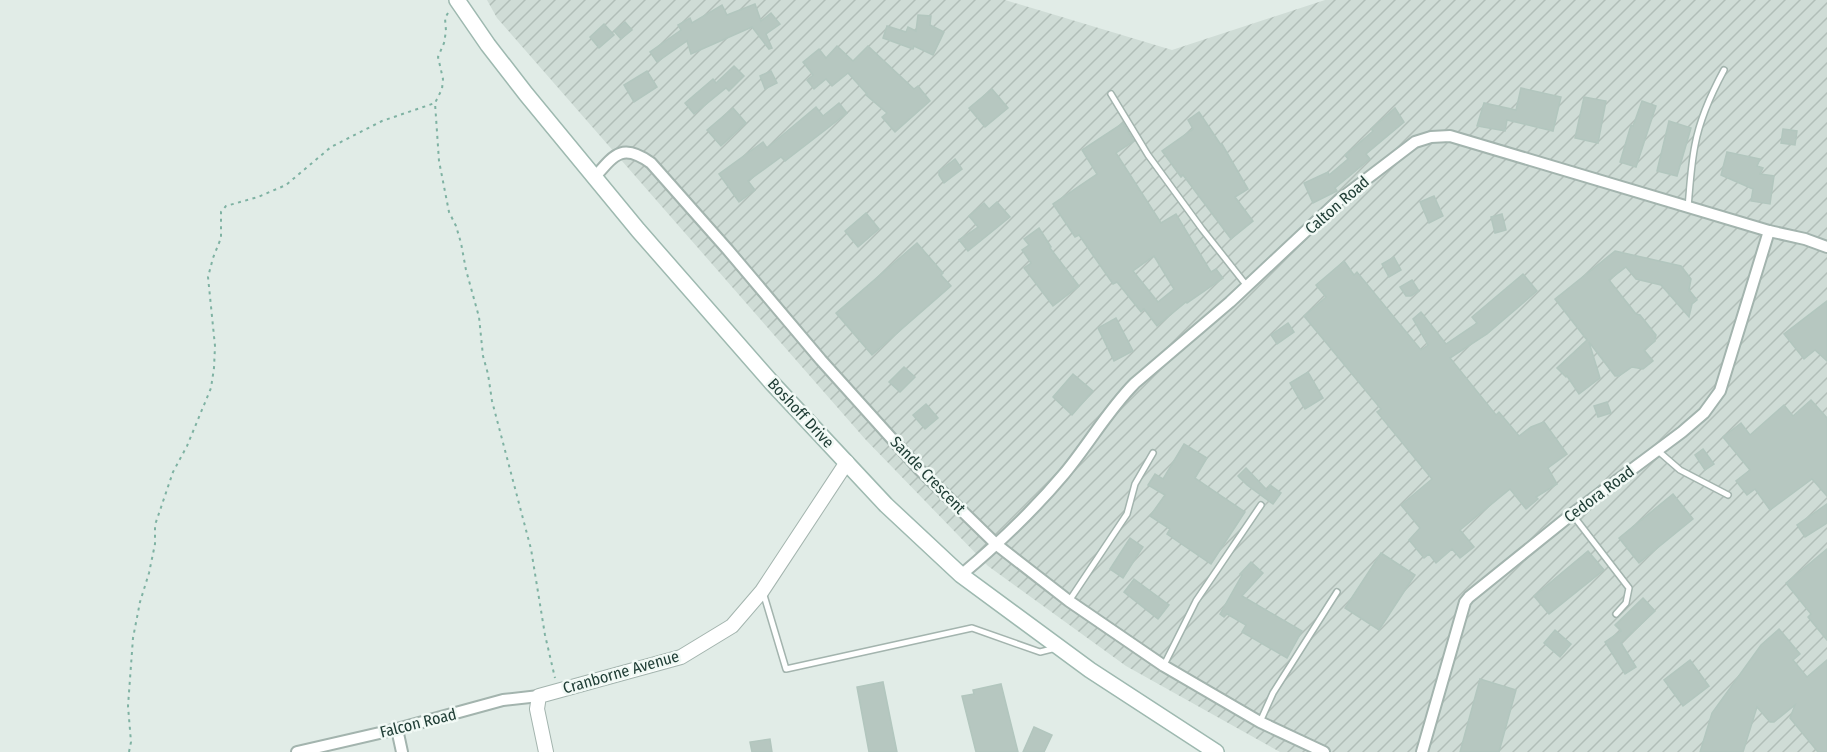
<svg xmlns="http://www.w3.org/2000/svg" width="1827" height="752" viewBox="0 0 1827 752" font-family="'Fira Sans Condensed',sans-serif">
  <defs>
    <pattern id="industrial-furrows" width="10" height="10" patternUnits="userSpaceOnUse" patternTransform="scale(1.5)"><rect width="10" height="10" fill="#cfdcd6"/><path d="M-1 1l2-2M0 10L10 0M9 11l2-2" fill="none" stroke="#b1beb8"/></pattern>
  </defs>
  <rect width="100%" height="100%" fill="#e1ece7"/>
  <path fill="url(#industrial-furrows)" d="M487,0H1005L1172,50L1325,0H1827V752H1280L1126,666L988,566L865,439L497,18Z"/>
  <g fill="#b6c7c0" stroke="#b2c6be" stroke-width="1.5" fill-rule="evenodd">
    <path d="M755,4L761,21L771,13L780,24L766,34L772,48L769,49L752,27L691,54L687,41L657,62L650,52L681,30L678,25L690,18L692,23L722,5L727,15Z"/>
    <path d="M918,15L931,16L930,25L944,32L933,55L914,46L913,49L883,38L887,26L906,32L908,27L916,31Z"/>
    <path d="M625,22L632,30L621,39L614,31Z"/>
    <path d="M604,24L614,35L599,48L590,37Z"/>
    <path d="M837,46L853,61L868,46L914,89L918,86L930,101L895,132L882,117L887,113L866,95L867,94L848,73L832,86L826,79L814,89L807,80L813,75L803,62L819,49L826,58Z"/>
    <path d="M734,66L744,76L729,91L726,88L694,114L685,103L713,79L716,83Z"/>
    <path d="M647,71L657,87L634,102L624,85Z"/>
    <path d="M771,71L777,83L765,89L760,76Z"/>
    <path d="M1521,88L1561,97L1553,131L1507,120L1505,131L1477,126L1484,103L1516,110Z"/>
    <path d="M992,89L1008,108L985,127L969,108Z"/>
    <path d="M1584,97L1606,101L1598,143L1575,138Z"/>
    <path d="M1642,101L1656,106L1636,167L1620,162L1631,125L1633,126Z"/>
    <path d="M839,103L847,113L785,161L781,157L748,181L755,190L739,202L719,174L763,142L767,148L816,107L823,116Z"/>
    <path d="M733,108L746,123L721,146L707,130Z"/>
    <path d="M1395,108L1404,122L1366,154L1370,159L1335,188L1337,191L1313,203L1304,183L1328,172L1329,175L1348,159L1345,155L1373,131L1371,129Z"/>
    <path d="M1199,112L1221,145L1222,144L1248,189L1235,197L1253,221L1231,239L1183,175L1181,177L1162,151L1193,129L1188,120Z"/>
    <path d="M1669,121L1691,128L1677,176L1657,171Z"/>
    <path d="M1123,123L1134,141L1116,153L1161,223L1176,214L1211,272L1216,269L1223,278L1187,303L1186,302L1157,326L1144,309L1141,312L1117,282L1113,284L1079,235L1075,237L1053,204L1097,174L1082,150ZM1154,256L1174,289L1158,302L1133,271Z"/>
    <path d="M1783,129L1797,131L1795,145L1781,143Z"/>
    <path d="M1727,152L1760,159L1757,166L1763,168L1760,174L1774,176L1770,204L1751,201L1753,189L1721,175Z"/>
    <path d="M955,159L962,169L944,183L939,175V171Z"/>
    <path d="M1434,196L1443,216L1429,223L1420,202Z"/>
    <path d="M997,202L1010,217L968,251L959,240L978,227L969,216L984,203L989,209Z"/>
    <path d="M866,213L879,229L858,247L845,231Z"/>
    <path d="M1502,214L1506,230L1495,233L1491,217Z"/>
    <path d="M1039,228L1051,247L1050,248L1079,286L1053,306L1024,268L1031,263L1022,250L1029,245L1024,239Z"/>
    <path d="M917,243L943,273L941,275L951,286L872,355L836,313Z"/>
    <path d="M1615,251L1681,266L1691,279L1689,290L1697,300L1692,304L1689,317L1661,285L1636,279L1626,267L1609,280L1636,314L1640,315L1656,335L1655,341L1644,350L1653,361L1643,369L1632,367L1619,376H1615L1589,342L1600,378L1579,394L1567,376L1566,377L1557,368L1587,340L1555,299Z"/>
    <path d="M1394,257L1401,270L1389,277L1382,264Z"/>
    <path d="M1344,261L1354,275L1357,272L1421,350L1428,345L1413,319L1421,312L1446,344L1477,323L1472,317L1523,274L1537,291L1487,334L1450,358L1496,415L1499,412L1519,436L1531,427L1544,422L1567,454L1548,468L1557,484L1536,497L1538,499L1526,509L1510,489L1460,530L1474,547L1460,558L1452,549L1436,563L1429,554L1424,558L1409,540L1420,528L1401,505L1432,479L1377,412L1381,409L1304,316L1326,297L1316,285Z"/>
    <path d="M1412,280L1419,291L1411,296H1406L1400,287Z"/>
    <path d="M1827,301V361L1815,350L1804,359L1784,334Z"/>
    <path d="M1116,318L1133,351L1114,361L1098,328Z"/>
    <path d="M1288,323L1294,332L1277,344L1271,335Z"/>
    <path d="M904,367L915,377L900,392L889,382Z"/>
    <path d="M1308,372L1323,398L1305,409L1290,383Z"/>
    <path d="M1073,374L1093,391L1072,415L1053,397Z"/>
    <path d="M1811,400L1827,418V496L1812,479L1770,510L1755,489L1747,495L1736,481L1750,470L1723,437L1741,423L1750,435L1784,405L1793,416Z"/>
    <path d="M1607,402L1611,413L1598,417L1594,406Z"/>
    <path d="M926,404L938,418L925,429L913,415Z"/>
    <path d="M1184,444L1207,458L1195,478L1245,512L1211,564L1167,534L1170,529L1150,516L1165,495L1148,485L1155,474L1163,479Z"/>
    <path d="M1703,449L1714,464L1705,470L1695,455Z"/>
    <path d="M1246,468L1267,490L1270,485L1281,493L1273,504L1247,485L1238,476Z"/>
    <path d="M1673,494L1693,519L1639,563L1619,538Z"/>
    <path d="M1827,504V523L1805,537L1797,525Z"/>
    <path d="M1130,538L1143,547L1123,578L1110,569Z"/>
    <path d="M1827,549V640L1808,617L1811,614L1786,583Z"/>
    <path d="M1588,551L1604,570L1549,614L1534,596Z"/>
    <path d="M1381,553L1415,575L1379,630L1345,608Z"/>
    <path d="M1251,562L1263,573L1242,596L1302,631L1287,658L1242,632L1246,625L1227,614L1224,617L1220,614L1242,575L1240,574Z"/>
    <path d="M1134,579L1169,605L1158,619L1124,592Z"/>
    <path d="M1643,598L1655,611L1621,643L1636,667L1625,674L1605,642L1621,631L1615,625Z"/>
    <path d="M1779,629L1800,654L1793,660L1807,677L1827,660V752H1818L1790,718L1795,705L1774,722H1770L1757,707L1743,752H1700L1712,713L1761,645Z"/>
    <path d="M1555,630L1571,644L1560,657L1544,643Z"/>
    <path d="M1690,660L1709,686L1683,706L1664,680Z"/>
    <path d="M1480,679L1516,690L1499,752H1460Z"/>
    <path d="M883,682L897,752H869L857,687Z"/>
    <path d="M1001,684L1018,752H976L962,696L974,694L973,690Z"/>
    <path d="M1034,727L1052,735L1044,752H1023Z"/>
    <path d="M770,739L772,752H752L750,742Z"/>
  </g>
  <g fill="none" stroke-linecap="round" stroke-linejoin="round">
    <g stroke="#a3b4ae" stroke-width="8">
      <g id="service">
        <path d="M1111,94L1148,155L1202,229L1247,286"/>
        <path d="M1688,207C1690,186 1691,165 1695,145C1700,118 1711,94 1724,70"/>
        <path d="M1657,450L1680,470L1728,495"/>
        <path d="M1572,514L1629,588L1626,603L1616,614"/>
        <path d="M763,592L786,669L972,628L1040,652L1056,648"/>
        <path d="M1069,601L1127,514L1135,484L1153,453"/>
        <path d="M1164,665L1196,601L1261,505"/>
        <path d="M1260,722L1273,693L1337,592"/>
      </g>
    </g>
    <g stroke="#a3b4ae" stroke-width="14">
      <g id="minor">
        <path d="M594,178C614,155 622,142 651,163L728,250L821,360L920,470L997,545L1069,601L1164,666L1260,722L1324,752"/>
        <path d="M961,575C998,544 1033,511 1064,474C1089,444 1108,410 1135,383L1230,302L1339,200L1415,142L1431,137L1450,136L1769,231L1805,239L1827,247"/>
        <path d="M397,729L402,752"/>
        <path d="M297,752L397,729L503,700L539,696"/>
        <path d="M1422,752L1465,602L1469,597L1572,514L1682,432L1704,413L1720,391L1769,231"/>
      </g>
    </g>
    <g stroke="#a3b4ae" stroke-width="16">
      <path id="tertiary" d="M546,752L537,709L539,696L681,657L732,626L762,591L847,462"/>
    </g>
    <g stroke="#9eb9b0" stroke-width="18">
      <path id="secondary" d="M457,0L488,45L526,94L638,230L772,383L886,505L961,575L1090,670L1216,752"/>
    </g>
    <g stroke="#7fb2a3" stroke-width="2" stroke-dasharray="3 4.5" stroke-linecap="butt">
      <path d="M448,13L445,18L446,31L444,43L438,57L443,79L442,89L435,103L439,161L449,212L456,226L461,243L466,270L479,317L483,356L488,374L492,401L531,549L545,635L555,678"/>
      <path d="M129,752L131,742L128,706L133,638L140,602L149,573L155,544V525L173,472L187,446L211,388L214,368L215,346L208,277L213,258L221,238V212L226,206L258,197L286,185L331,147L382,121L435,103"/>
    </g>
    <use href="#service" stroke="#fff" stroke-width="5"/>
    <use href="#minor" stroke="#fff" stroke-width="10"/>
    <use href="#tertiary" stroke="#fff" stroke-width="14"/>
    <use href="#secondary" stroke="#fff" stroke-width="15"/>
  </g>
  <g text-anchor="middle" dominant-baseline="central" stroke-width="5" stroke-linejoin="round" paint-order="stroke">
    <g font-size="16" fill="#203e36" stroke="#f1f9f5">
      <text transform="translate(1337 205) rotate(-41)">Calton Road</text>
      <text transform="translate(801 413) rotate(47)">Boshoff Drive</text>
      <text transform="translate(928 475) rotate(46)">Sande Crescent</text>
      <text transform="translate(1599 494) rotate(-37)">Cedora Road</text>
      <text transform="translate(621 672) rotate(-16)">Cranborne Avenue</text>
      <text transform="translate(418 723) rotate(-14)">Falcon Road</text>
    </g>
  </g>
</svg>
